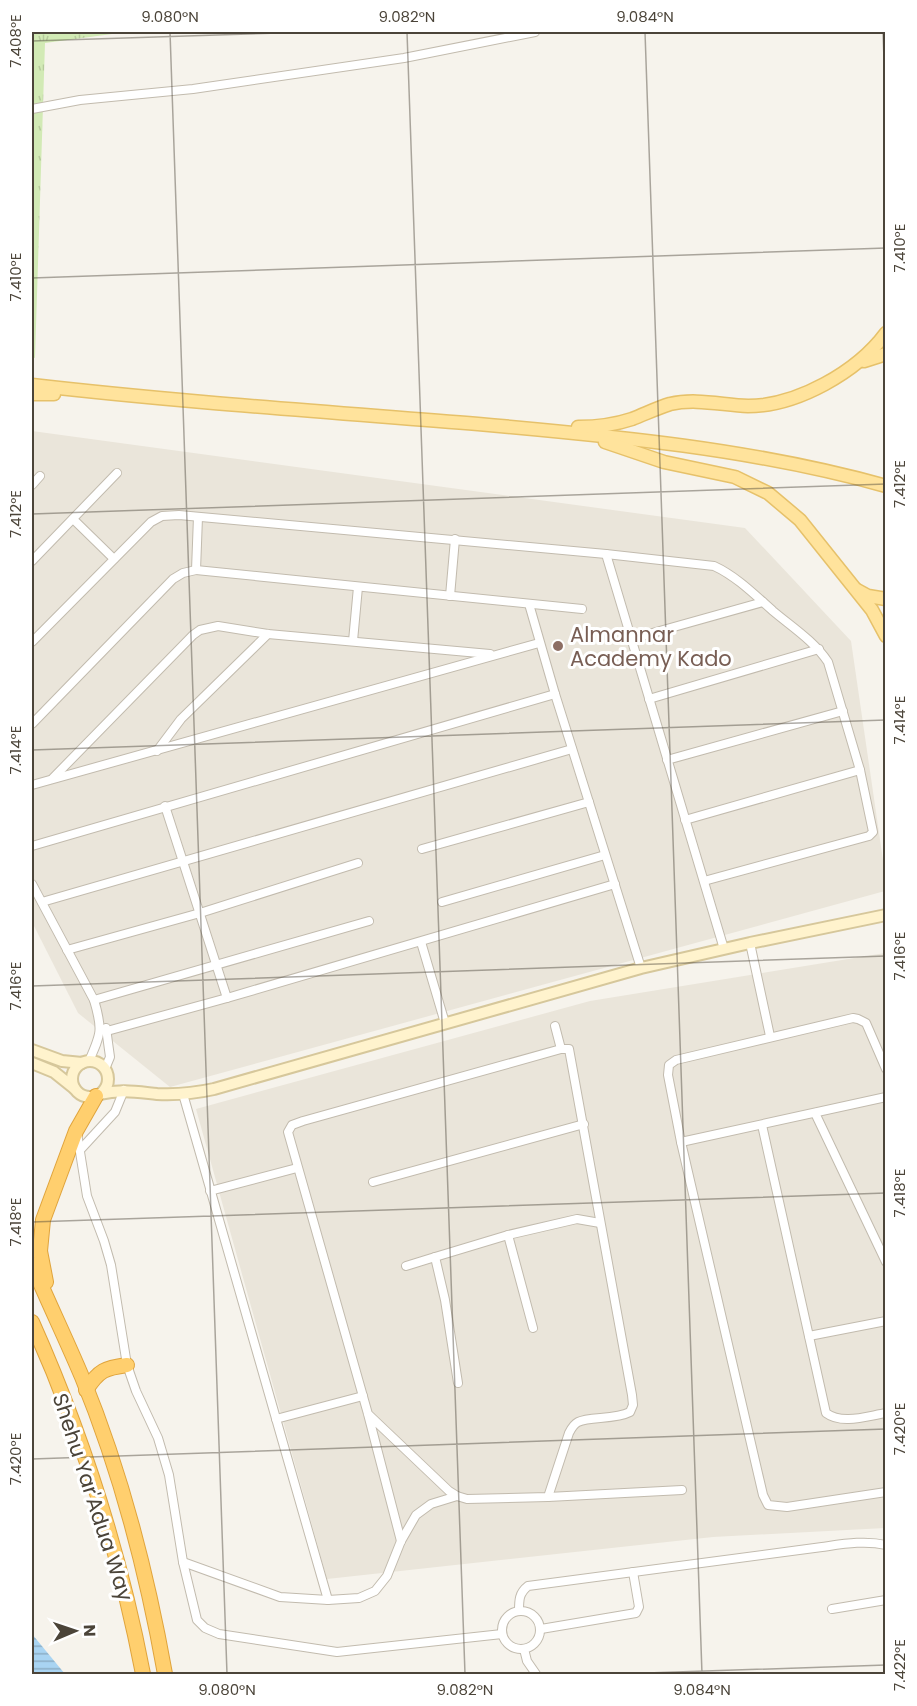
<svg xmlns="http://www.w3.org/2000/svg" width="917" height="1706" viewBox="0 0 917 1706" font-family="Poppins,sans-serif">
  <defs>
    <pattern id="grass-tufts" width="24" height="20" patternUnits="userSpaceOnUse" patternTransform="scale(1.5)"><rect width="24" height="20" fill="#d2eab5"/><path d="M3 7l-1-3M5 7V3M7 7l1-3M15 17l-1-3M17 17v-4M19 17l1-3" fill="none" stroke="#b6ca9c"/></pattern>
    <pattern id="water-rules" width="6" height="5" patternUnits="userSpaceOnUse" patternTransform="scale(1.5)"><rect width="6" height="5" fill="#a9d4f2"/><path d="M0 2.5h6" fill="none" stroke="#8caec5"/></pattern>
  </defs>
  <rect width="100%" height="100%" fill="#f6f3ec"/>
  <g fill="#eae5da">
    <path d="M32,431L745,528L851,641L885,874V891L170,1087L78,1013L32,922Z"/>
    <path d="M885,953V1528L713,1537L327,1579L196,1109L590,1001Z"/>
  </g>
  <path fill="url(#grass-tufts)" d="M32,32H127L45,43L35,358L32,357Z"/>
  <path fill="url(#water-rules)" d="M32,1634L65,1674H32Z"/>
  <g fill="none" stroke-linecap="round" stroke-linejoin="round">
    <g stroke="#c2bbae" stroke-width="10">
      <g id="street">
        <path d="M32,109L80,100L193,89L404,58L535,32"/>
        <path d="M32,485L40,476"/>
        <path d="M73,519L114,559"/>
        <path d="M606,554L724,949"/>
        <path d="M32,561L117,473"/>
        <path d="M196,570L582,609"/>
        <path d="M450,596L455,539"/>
        <path d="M529,604L555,694L641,968"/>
        <path d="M631,639L763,602"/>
        <path d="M353,641L358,587"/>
        <path d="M32,642L151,522L162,516L179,515L606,554L714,566C736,576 755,595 773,611C792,627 814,641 828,662L860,770L873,832L869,836L704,881"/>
        <path d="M649,699L819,649"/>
        <path d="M32,724L173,579L183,573L196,570L198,517"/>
        <path d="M157,751L181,719L268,634"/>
        <path d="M667,760L843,711"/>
        <path d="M53,778L193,635L200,630L218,626L268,634L490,654"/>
        <path d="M32,785L539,643"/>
        <path d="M165,806L227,998"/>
        <path d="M685,820L860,770"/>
        <path d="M32,846L555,694"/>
        <path d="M422,849L589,802"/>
        <path d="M32,884L94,1000C103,1030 101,1034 89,1061"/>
        <path d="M42,902L572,749"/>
        <path d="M442,902L605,855"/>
        <path d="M421,942L445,1023"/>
        <path d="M750,943L770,1036"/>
        <path d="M67,950L200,913L358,863"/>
        <path d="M94,1000L369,921"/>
        <path d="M555,1026L561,1049"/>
        <path d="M107,1031L227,998L615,884"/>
        <path d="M105,1069L110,1057L106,1028"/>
        <path d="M886,1069L866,1023L858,1019L853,1018L676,1060L669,1065L668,1075L681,1142L763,1495L768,1505L787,1507L886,1492"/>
        <path d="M183,1094L328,1600"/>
        <path d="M815,1113L886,1262"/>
        <path d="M762,1125L826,1413C842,1425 867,1416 886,1413"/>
        <path d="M77,1133L87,1196L104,1241L111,1265L127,1365L136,1391L158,1438L169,1475L183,1562L197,1620L205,1628L219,1634L337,1652L502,1634"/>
        <path d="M681,1142L886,1097"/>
        <path d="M80,1150L115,1112L124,1090"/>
        <path d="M373,1182L584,1124"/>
        <path d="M210,1191L297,1168"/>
        <path d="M508,1235L533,1328"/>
        <path d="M406,1266L435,1257"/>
        <path d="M809,1336L886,1321"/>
        <path d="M458,1383L445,1300L435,1257L508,1235L577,1219L600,1223"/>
        <path d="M368,1414L449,1491L457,1496L467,1499L548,1497L569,1433C571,1429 574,1424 578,1422C589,1416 615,1420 630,1412L633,1405L632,1395L569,1049H561L303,1121L292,1125L288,1132L368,1414L401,1541"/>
        <path d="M276,1419L363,1396"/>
        <path d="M548,1497L682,1490"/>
        <path d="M183,1562L280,1597L328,1600L359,1598L375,1591L387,1576L401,1541L416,1515L431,1504L457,1496"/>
        <path d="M832,1609L886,1600"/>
        <circle cx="521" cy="1630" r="19"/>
        <path d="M519,1611C519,1600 519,1593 528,1586L822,1547C843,1544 865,1540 886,1545"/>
        <path d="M541,1629L636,1613L639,1607L633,1572"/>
        <path d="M524,1649L527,1661L536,1674"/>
      </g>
    </g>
    <g stroke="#d6c79b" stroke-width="14">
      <g id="secondary">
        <path d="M32,1050L62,1061L82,1063"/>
        <circle cx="90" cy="1079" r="18"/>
        <path d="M32,1063L54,1072L74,1088"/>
        <path d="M100,1094C120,1089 137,1092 157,1094C176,1095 196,1093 214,1089L641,968L750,943L886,915"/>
      </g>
    </g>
    <g stroke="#e6c16a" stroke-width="15">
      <g id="primary">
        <path d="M864,361L886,354"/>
        <path d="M32,385C180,402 329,412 478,424C614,436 754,449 886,486"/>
        <path d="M32,394H54"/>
        <path d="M578,427C596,427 614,425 632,419C645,414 657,408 670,404C696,398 722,405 748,406C797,406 857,372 886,333"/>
        <path d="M605,442L664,462L735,477L768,493L800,520L872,610L886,636"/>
        <path d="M857,590L868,596L886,599"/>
      </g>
    </g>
    <g stroke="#e0a43c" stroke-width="16">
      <g id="highway">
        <path d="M32,1264C48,1302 66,1339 82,1377C121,1472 147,1573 165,1674"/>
        <path d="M46,1282L40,1251L43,1220L76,1131L96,1096"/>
        <path d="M32,1322C82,1434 120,1554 143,1674"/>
        <path d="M86,1390C99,1370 105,1368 127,1365"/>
      </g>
    </g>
    <use href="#street" stroke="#fff" stroke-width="8"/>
    <use href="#secondary" stroke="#fff3cd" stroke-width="10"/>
    <use href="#primary" stroke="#ffe39c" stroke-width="12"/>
    <use href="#highway" stroke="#ffcf6e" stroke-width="14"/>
  </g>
  <path fill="none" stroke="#4b4439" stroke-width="1.5" stroke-opacity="0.45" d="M170,32L227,1674M407,32L465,1674M645,32L702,1674M883,32L886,114M32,41L312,32M32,278L886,248M32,514L886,484M32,750L886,720M32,986L886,956M32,1222L886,1193M32,1459L886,1429M617,1674L886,1665"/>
  <circle fill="#8d6e63" stroke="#fff" stroke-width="2" cx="558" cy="646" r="6"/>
  <g text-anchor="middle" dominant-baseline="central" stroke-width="6" stroke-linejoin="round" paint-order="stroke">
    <g font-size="21" fill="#785e54" stroke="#fff" text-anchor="start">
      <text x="570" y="634">Almannar<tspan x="570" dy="24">Academy Kado</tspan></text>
    </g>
    <g font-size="21" fill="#4b4439" stroke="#fff">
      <text transform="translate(93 1497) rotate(72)">Shehu Yar'Adua Way</text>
    </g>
  </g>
  <rect width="917" height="1706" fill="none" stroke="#ffffff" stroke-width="66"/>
  <g transform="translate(75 1631) rotate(88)" stroke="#ffffff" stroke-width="4.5" paint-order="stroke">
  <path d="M0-4.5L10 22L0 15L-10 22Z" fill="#4b4439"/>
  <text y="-9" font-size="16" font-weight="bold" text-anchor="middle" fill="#4b4439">N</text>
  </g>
  <rect x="33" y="33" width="851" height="1640" fill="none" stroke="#4b4439" stroke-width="2"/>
  <g font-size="15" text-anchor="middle" fill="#4b4439">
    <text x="170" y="22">9.080°N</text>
    <text x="407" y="22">9.082°N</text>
    <text x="645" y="22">9.084°N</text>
    <text transform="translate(16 41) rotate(-90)" y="5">7.408°E</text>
    <text transform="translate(900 248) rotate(-90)" y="5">7.410°E</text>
    <text transform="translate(16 277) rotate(-90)" y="5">7.410°E</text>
    <text transform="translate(900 484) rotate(-90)" y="5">7.412°E</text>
    <text transform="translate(16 514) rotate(-90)" y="5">7.412°E</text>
    <text transform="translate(900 720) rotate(-90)" y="5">7.414°E</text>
    <text transform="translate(16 750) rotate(-90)" y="5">7.414°E</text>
    <text transform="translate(900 956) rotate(-90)" y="5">7.416°E</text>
    <text transform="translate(16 986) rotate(-90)" y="5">7.416°E</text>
    <text transform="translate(900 1193) rotate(-90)" y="5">7.418°E</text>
    <text transform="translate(16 1222) rotate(-90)" y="5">7.418°E</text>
    <text transform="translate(900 1429) rotate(-90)" y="5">7.420°E</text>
    <text transform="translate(16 1459) rotate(-90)" y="5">7.420°E</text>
    <text transform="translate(900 1665) rotate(-90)" y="5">7.422°E</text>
    <text x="227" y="1695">9.080°N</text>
    <text x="465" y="1695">9.082°N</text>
    <text x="702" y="1695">9.084°N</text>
  </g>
</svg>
